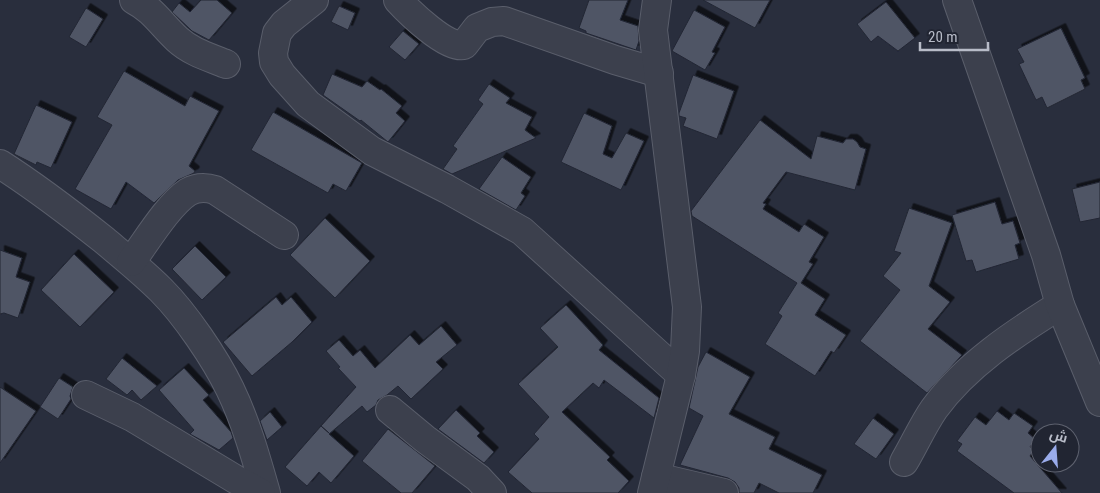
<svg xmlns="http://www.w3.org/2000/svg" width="1100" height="493" viewBox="0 0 1100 493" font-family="'Roboto Condensed',Cairo,sans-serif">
  <defs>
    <filter id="shadow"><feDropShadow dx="4.5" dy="-4.5" stdDeviation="0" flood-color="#0009"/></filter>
  </defs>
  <rect width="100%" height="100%" fill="#292e3d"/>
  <g fill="#4f5465" stroke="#232734" filter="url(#shadow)">
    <path d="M201,0H217L232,13L209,40L192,31L172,12L179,3L190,12Z"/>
    <path d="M589,0H628L620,20L638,26L639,41L636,50L586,33V31L579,28Z"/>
    <path d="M703,0H770L755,28Z"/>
    <path d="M886,2L915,38L898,51L878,36L871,42L857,24Z"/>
    <path d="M339,6L355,13L348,30L331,22Z"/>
    <path d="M86,8L103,19L86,47L69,37Z"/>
    <path d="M694,10L725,27L712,52L715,53L705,70L672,51Z"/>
    <path d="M1061,28L1085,78L1081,80L1085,89L1047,108L1042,97L1036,100L1019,64L1024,62L1017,49Z"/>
    <path d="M403,31L419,44L405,60L389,47Z"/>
    <path d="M124,71L185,106L190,96L219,111L189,166L195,171L194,173L178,180L154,203L126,182L111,209L75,189L112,125L97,117Z"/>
    <path d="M332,74L362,87L367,81L380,90L381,89L402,106L396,113L405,121L388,142L361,120L360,121L323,95Z"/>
    <path d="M693,75L734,91L717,139L683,126L686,118L679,116V113Z"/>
    <path d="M489,84L510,98L506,103L532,117L525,130L536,138L452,174L443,169L457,149L453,146L483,104L478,100Z"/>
    <path d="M36,105L72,122L51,168L37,162L36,165L14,154Z"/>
    <path d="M273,112L362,163L346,191L333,184L328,193L251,150Z"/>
    <path d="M584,113L612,126L603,154L612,158L626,133L644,141L621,190L561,162Z"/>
    <path d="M760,120L811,159L817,136L843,143L846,139H853L857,142L860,147L866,149L855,190L786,172L763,203L766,204L763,209L799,232L804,224L824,237L809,262L813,264L801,283L825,299L815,315L846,335L834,353L831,351L815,376L765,344L782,316L778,313L797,283L692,216L691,211Z"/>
    <path d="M502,157L531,177L521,193L525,196L516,210L479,189Z"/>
    <path d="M1100,182V218L1080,222L1072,189Z"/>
    <path d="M995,202L1002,224L1013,221L1020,243L1015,245L1019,259L976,272L972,260L966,261L952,215Z"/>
    <path d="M909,208L952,223L929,286L950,302L928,329L962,355L927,393L860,341L900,290L883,276L901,253L894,251Z"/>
    <path d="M325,218L370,261L335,298L290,255Z"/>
    <path d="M195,246L226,277L202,300L172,269Z"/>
    <path d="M0,250L22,258L16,277L30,282L18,318L4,313L0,314Z"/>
    <path d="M74,254L114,292L80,327L41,290Z"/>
    <path d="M276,297L282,305L291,297L312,322L292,342L252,376L223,342Z"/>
    <path d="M566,305L603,345L599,350L659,398L654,418L604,380L599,388L593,383L562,412L610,457L607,460L629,481L618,493H532L508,472L539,439L534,434L549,417L518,384L558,347L540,328Z"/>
    <path d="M441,326L457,345L436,362L443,369L411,399L398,386L387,395L378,400L376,405L367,412L362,406L329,434L354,456L331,483L319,472L307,486L285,467L321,426L329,433L321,426L356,387L338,368L340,367L326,351L339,340L353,356L360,350L375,368L410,335L419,345Z"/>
    <path d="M706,352L750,377L729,414L775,437L769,449L822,475L813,493H779L759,483L754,493H739V488L735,482L728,478L680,465L703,416L689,408L698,367Z"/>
    <path d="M122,358L157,386L141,400L132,390L127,395L106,379Z"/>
    <path d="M184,368L209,395L203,400L231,432L233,438L219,450L190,434L194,430L159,390Z"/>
    <path d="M59,378L73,387L70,396L71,399L58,419L40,407Z"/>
    <path d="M0,387L36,411L0,463Z"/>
    <path d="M456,410L480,433L477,436L494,452L484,463L438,429Z"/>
    <path d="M997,411L1009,420L1014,413L1033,426L1028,433L1035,439L1030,447L1034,450L1030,456L1062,493H1014L957,451L962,444L957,441L975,417L986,425Z"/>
    <path d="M270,412L282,427L267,440L260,421Z"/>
    <path d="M873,418L894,434L876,459L854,444Z"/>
    <path d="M388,429L435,466L412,493H401L362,461Z"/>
  </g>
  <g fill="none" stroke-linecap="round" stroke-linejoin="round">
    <g stroke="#5a5e6b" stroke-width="30">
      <g id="minor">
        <path d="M134,0C152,9 162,25 177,39C191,52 209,57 226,64"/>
        <path d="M314,0L284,24L277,33L273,53L274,62L282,75L308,104L372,151L447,189L522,231L681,375"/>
        <path d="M398,0C409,12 448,50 464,45L477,28L492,22L504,21L615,60L659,73"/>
        <path d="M0,164C36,187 70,213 104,240C123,256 143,272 161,290C185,314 215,358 230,389C246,422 256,458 266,493"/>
        <path d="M131,262C146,242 168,205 188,192C197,187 206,187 215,190L284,235"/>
        <path d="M86,395L132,417L235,479L261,493"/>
        <path d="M390,410L425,439L478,478L492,493"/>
        <path d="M904,462C914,445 923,425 934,409C966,365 1015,333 1060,305"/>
        <path d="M656,477L724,493"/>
      </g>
    </g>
    <g stroke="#5a5e6b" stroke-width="30">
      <g id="tertiary">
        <path d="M957,0L1046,255L1060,305L1100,402"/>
        <path d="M652,493L681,375L685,351L687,307L653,30L657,0"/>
      </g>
    </g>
    <use href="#minor" stroke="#3c404d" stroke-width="28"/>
    <use href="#tertiary" stroke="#3c404d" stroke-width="28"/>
  </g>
  <g transform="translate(1055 448) rotate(17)"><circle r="24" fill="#212532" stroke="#5d616e"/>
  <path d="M0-4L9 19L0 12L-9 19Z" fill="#9aaceb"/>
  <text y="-8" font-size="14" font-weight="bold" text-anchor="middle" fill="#b8bcc8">ش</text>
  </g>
  <path d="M920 42v8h68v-8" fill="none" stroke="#b8bcc8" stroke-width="2.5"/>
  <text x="928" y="42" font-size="15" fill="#b8bcc8" stroke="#212532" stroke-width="4" paint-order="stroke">20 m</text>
</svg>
